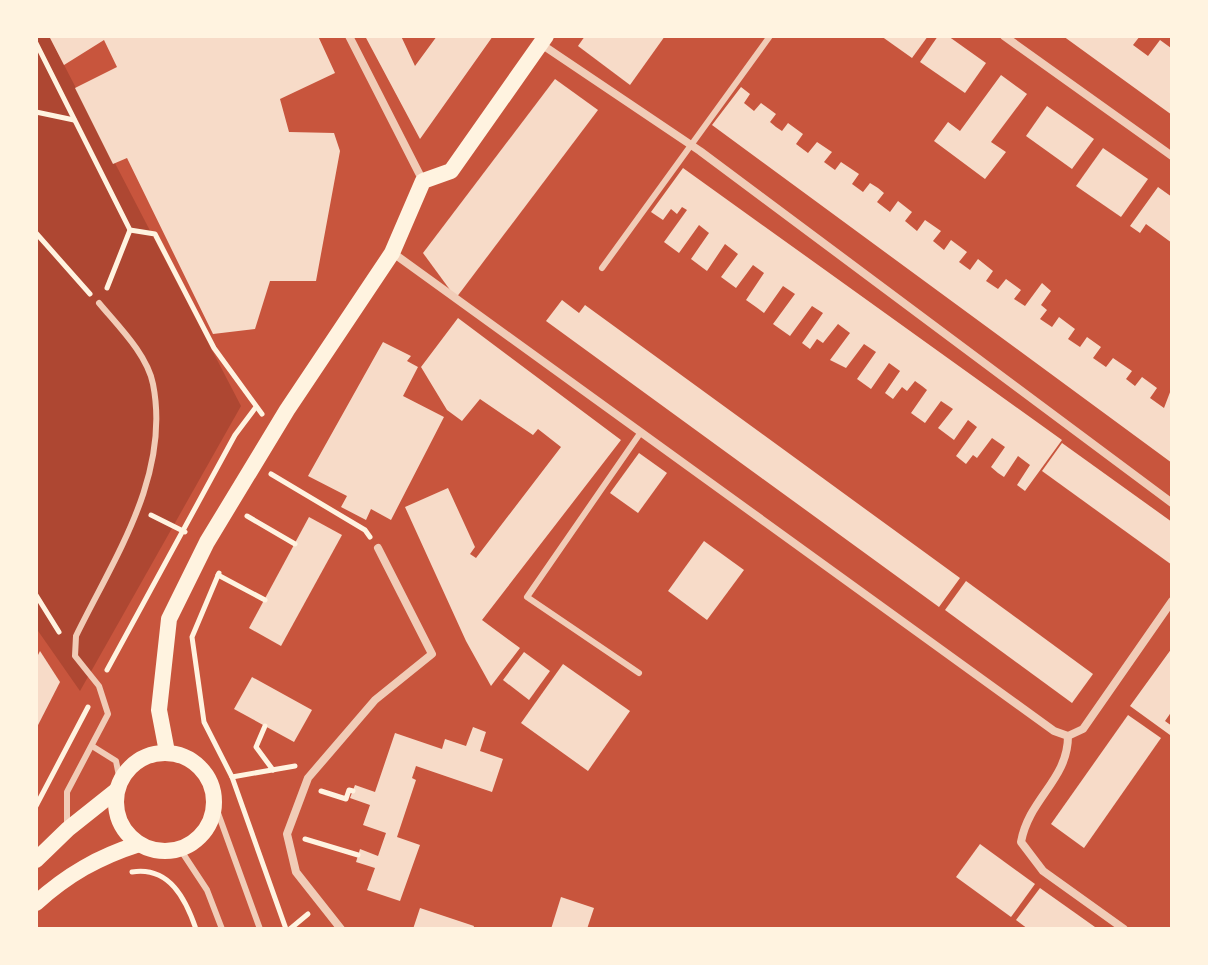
<svg xmlns="http://www.w3.org/2000/svg" width="1208" height="965" viewBox="0 0 1208 965" font-family="'Fira Sans Condensed',sans-serif">
  <rect width="100%" height="100%" fill="#c8553d"/>
  <path fill="#ae4732" d="M36,36H49L241,406L80,691L36,628Z"/>
  <g fill="#f7dbc8">
    <path d="M49,36H318L335,73L280,99L289,132L334,133L340,151L316,281H270L255,329L213,334L127,158L113,164L75,88L117,67L104,40L64,65Z"/>
    <path d="M365,36H401L415,66L437,36H493L420,139Z"/>
    <path d="M585,36H665L630,85L578,46Z"/>
    <path d="M881,36H928L912,58Z"/>
    <path d="M938,36H948L986,63L965,93L920,62Z"/>
    <path d="M1063,36H1140L1133,45L1148,56L1160,40L1171,48L1172,115Z"/>
    <path d="M1001,75L1027,94L991,142L1006,152L985,179L934,141L948,122L960,131Z"/>
    <path d="M555,79L598,110L456,298L423,253Z"/>
    <path d="M741,87L750,94L744,103L754,111L761,103L776,114L770,122L776,127L782,131L788,123L803,134L796,144L808,153L817,142L832,152L824,162L835,170L841,162L859,174L852,184L863,192L870,183L878,188L884,193L877,202L890,212L898,201L912,212L905,221L917,231L925,220L941,231L933,241L944,250L951,240L967,252L959,262L970,270L978,259L993,271L986,281L998,289L1006,279L1021,290L1014,299L1025,306L1042,283L1051,291L1041,305L1047,310L1040,319L1052,327L1059,317L1075,329L1068,339L1080,347L1087,337L1101,347L1093,358L1106,367L1113,358L1132,371L1126,379L1135,386L1142,377L1157,388L1150,398L1164,408L1172,387V463L712,125Z"/>
    <path d="M1047,106L1094,139L1072,169L1026,136Z"/>
    <path d="M1103,148L1148,179L1121,217L1076,186Z"/>
    <path d="M683,168L1062,440L1025,491L1017,485L1030,465L1018,456L1004,477L998,473L991,467L1005,447L992,438L977,458L973,455L966,464L956,456L977,427L968,420L954,440L938,428L953,409L941,401L925,423L911,413L927,390L922,386L915,381L907,391L902,387L893,399L885,393L900,371L889,363L871,389L857,379L876,352L864,344L846,368L830,360L850,333L838,324L823,343L817,339L810,349L802,343L823,313L812,306L790,336L773,324L795,294L783,286L764,313L756,307L746,300L764,273L753,265L736,288L721,277L738,254L725,244L707,271L691,259L709,233L699,225L679,253L664,242L687,210L682,207L677,214L671,209L663,220L651,212Z"/>
    <path d="M1158,187L1172,197V243L1146,224L1140,233L1130,226Z"/>
    <path d="M562,300L579,313L585,305L960,578L939,607L546,321Z"/>
    <path d="M458,318L621,440L482,620L520,648L491,686L466,641L405,507L448,488L475,547L470,554L476,558L561,447L538,429L533,435L480,399L462,421L447,410L421,367Z"/>
    <path d="M383,342L411,356L407,361L418,367L403,396L444,417L391,520L371,509L366,520L341,507L347,496L308,476Z"/>
    <path d="M1062,443L1172,522V565L1042,471Z"/>
    <path d="M639,453L667,473L638,513L610,493Z"/>
    <path d="M309,517L342,535L281,646L249,628Z"/>
    <path d="M704,541L744,570L707,620L668,591Z"/>
    <path d="M966,581L1093,674L1072,703L945,610Z"/>
    <path d="M1172,648V711L1165,721L1172,726L1170,735L1130,706Z"/>
    <path d="M40,651L60,682L36,729V659Z"/>
    <path d="M524,652L550,671L529,700L503,680Z"/>
    <path d="M563,664L630,711L588,771L521,723Z"/>
    <path d="M252,677L312,710L294,742L234,709Z"/>
    <path d="M1128,715L1161,738L1084,848L1051,824Z"/>
    <path d="M473,727L486,732L480,751L503,759L492,792L416,766L412,778L416,780L397,837L420,845L400,901L367,890L375,868L356,862L360,849L378,856L386,833L363,825L370,805L350,798L355,785L375,792L395,733L442,749L445,739L466,746Z"/>
    <path d="M980,844L1035,884L1011,917L956,877Z"/>
    <path d="M1040,888L1095,927L1094,929H1028L1016,920Z"/>
    <path d="M561,897L594,908L587,929H551Z"/>
    <path d="M420,908L474,926L473,929H413Z"/>
  </g>
  <g fill="none" stroke-linecap="round" stroke-linejoin="round">
    <g stroke="#fff3e0" stroke-width="5">
      <path d="M36,43L130,230L155,234L214,348L262,414"/>
      <path d="M36,112L74,120"/>
      <path d="M36,233L90,294"/>
      <path d="M107,288L130,230"/>
      <path d="M271,474L365,530L370,537"/>
      <path d="M151,515L185,532"/>
      <path d="M247,516L295,544"/>
      <path d="M219,573L192,637L204,722L232,777L286,929"/>
      <path d="M218,575L265,600"/>
      <path d="M36,595L59,632"/>
      <path d="M107,670L235,435L256,407"/>
      <path d="M265,726L256,747L273,770"/>
      <path d="M232,777L295,766"/>
      <path d="M321,791L346,799L349,790L353,791"/>
      <path d="M36,806L88,707"/>
      <path d="M305,839L358,855"/>
      <path d="M132,872C170,866 186,900 196,929"/>
      <path d="M290,929L308,914"/>
    </g>
    <g stroke="#f1ccb7" stroke-width="6">
      <path d="M602,268L770,36"/>
      <path d="M639,673L527,597L641,432"/>
      <path d="M92,746L116,761L120,781"/>
      <path d="M214,802L260,929"/>
      <path d="M67,825V792L108,714L99,686L75,656L76,636C114,558 171,475 153,384C147,354 118,326 99,303"/>
      <path d="M180,849L207,890L222,929"/>
    </g>
    <g stroke="#f1ccb7" stroke-width="8">
      <path d="M349,36L423,181"/>
      <path d="M1004,36L1172,156"/>
      <path d="M541,44L700,151L1172,503"/>
      <path d="M393,253L1054,731L1068,736"/>
      <path d="M341,929L296,872L287,834L308,778L375,700L432,654L378,548"/>
      <path d="M1124,929L1043,871L1021,842C1029,798 1068,780 1068,736L1083,729L1172,601"/>
    </g>
    <g stroke="#fff3e0" stroke-width="16">
      <path d="M167,752L159,710L169,619L207,542L287,410L392,253L423,181L451,171L546,36"/>
      <circle cx="165" cy="802" r="49"/>
      <path d="M36,860L68,829L117,790"/>
      <path d="M36,903C67,875 98,857 139,844"/>
    </g>
  </g>
  <rect width="1208" height="965" fill="none" stroke="#fff3e0" stroke-width="76"/>
</svg>
